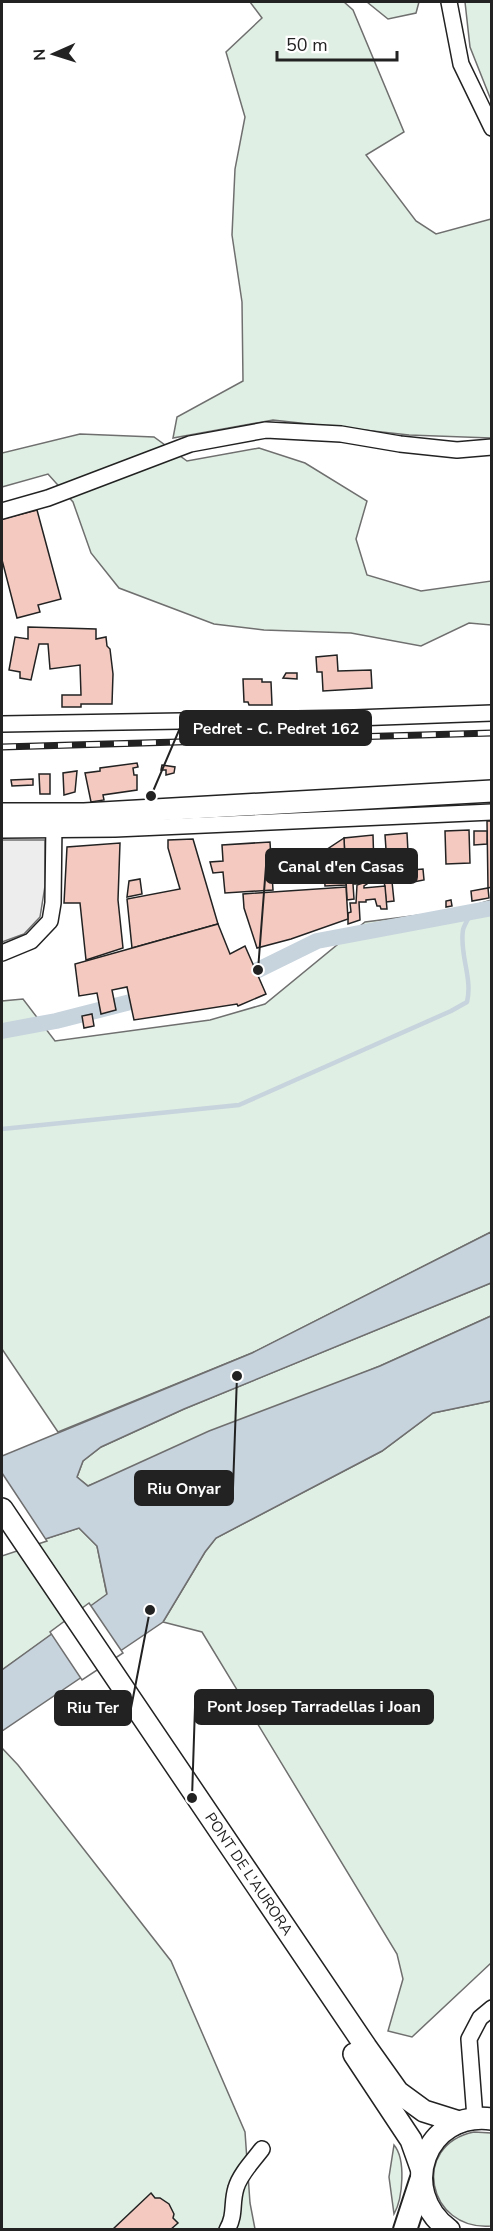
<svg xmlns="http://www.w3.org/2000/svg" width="493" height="2231" viewBox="0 0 493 2231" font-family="'Nunito Sans',sans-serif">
  <rect width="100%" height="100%" fill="#fff"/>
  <g fill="#e0efe3" stroke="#6f6f6f" stroke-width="1.5">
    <path d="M250,2H344L353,10L404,132L366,155L416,221L436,234L491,219V438L409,435L273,420L173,438L177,417L243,381L242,302L232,235L235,169L245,117L226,52L262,18Z"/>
    <path d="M367,2H419L416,13L388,19Z"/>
    <path d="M465,2H491V100L470,47Z"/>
    <path d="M80,434L154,437L187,461L259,448L305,463L367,501L356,539L367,575L421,591L491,581V625L469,623L421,646L351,633L264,630L214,624L119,588L91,553L73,502L48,474L2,487V453Z"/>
    <path d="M491,900V1232L252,1353L58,1432L2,1349V1001L23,999L55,1041L210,1020L265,1004L365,922L459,910Z"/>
    <path d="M491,1283V1316L380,1366L88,1486L77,1477L83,1461L101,1447L184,1409Z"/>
    <path d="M491,1401V1963L412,2037L388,2031L403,1979L397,1954L202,1632L163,1622L205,1552L216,1538L382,1451L433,1413Z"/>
    <path d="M79,1528L97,1546L107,1595L2,1670V1553Z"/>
    <path d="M2,1748L18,1765L171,1961L245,2132L250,2203L255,2229H2Z"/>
    <path d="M474,2132L491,2133V2226C427,2231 410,2145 474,2132Z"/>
    <path d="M394,2145C406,2159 403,2198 394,2214L389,2177Z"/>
  </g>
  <path fill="#ededed" stroke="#6f6f6f" stroke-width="1.5" d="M2,840H45V886L40,917L24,934L2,942Z"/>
  <path fill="#c7d3dd" stroke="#6f6f6f" stroke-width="1.5" d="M491,1232V1283L184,1409L101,1447L83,1461L77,1477L88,1486L209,1431L380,1366L491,1316V1401L433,1413L382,1451L216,1538L205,1552L163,1622L2,1731V1670L107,1594L97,1546L79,1528L2,1553V1456L252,1353Z"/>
  <g fill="#fff" stroke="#6f6f6f" stroke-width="1.5">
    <path d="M2,1473L47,1541L2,1556Z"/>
    <path d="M89,1603L123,1653L82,1680L50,1632Z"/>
  </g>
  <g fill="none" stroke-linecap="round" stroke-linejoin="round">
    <path stroke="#c7d3dd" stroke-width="4.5" d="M2,1129L239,1105L451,1011L467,1002C473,978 459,954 463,930C464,925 469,918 471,913"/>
    <g stroke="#c7d3dd" stroke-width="16">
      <path d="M236,976L258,970L317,941L492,908"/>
      <path d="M2,1031L56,1021L150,997"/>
    </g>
  </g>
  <g fill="#f3c9c0" stroke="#222" stroke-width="1.5">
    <path d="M37,510L61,599L38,605L40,612L17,618L2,560V519Z"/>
    <path d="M28,627L96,629V639L106,637L107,646L110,649L113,674L112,704H81V707H62V695H81L80,665L50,669L48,644H39L31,680L20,678V672L9,670L15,637L28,639Z"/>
    <path d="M337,655L338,671L371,670L372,688L323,691L322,672H317L316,657Z"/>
    <path d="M286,673H297V679L283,678Z"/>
    <path d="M243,679H262V682H271L272,705H249L248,702H244Z"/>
    <path d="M137,763L138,767L133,768L134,775H137V790L103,795L104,800L91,802L85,773L100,771V768Z"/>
    <path d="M162,765L175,767L174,773L166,775V770H161Z"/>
    <path d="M77,771L75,792L64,795L63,773Z"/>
    <path d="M39,774H50V794H40Z"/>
    <path d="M33,779V785L12,786L11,780Z"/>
    <path d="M487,821H492V887L488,888Z"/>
    <path d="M469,830L470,863L446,864L445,831Z"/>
    <path d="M474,831H487V844L474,845Z"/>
    <path d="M407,833L409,871L391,872L394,901L386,902L384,878H388L385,835Z"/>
    <path d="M373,835L374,867H359V862H355L356,884H353L354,899L347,900L344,838Z"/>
    <path d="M344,838L346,885L325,886L323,852Z"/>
    <path d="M193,839L218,924L132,948L127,899L180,889L168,848V840Z"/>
    <path d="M270,842L273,890L225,893L223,872L213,873L210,862L223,861L222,845Z"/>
    <path d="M120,843L118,900L123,948L86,960L80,903H64L67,847Z"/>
    <path d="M423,869L424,880L413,882L412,870Z"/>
    <path d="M140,879L142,894L127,897L129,881Z"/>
    <path d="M365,879L367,884L364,886V888L385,886L387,909H381L380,906H377L375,899L366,900V902H359L360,920L348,924V913L351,912L350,903H356L357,885L363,883L362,880Z"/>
    <path d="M346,887L348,919L291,939L257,948L244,908L243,894Z"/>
    <path d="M488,888L489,898L472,901L471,891Z"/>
    <path d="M451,900L452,906L446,907V901Z"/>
    <path d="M218,924L230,954L245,946L266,994L238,1006L237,1004L134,1020L127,987L112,990L116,1010L101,1014L97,993L79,996L75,964Z"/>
    <path d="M92,1014L94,1026L84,1028L82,1016Z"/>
    <path d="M151,2193L155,2198H160L169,2204L174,2214L173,2218L178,2223L170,2230H112Z"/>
  </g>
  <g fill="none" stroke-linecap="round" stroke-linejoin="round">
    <g stroke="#222" stroke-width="18">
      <g id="street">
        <path d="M449,2L461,64L492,128"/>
        <path d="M2,511L48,498L190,444L266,430L341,434L400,444L457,450L492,447"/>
        <path d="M2,724L354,718L492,713"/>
        <path d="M2,830L115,829L492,812"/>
        <path d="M2,953L31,941L50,921L53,903L54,822"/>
        <path d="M475,2118L469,2039L480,2018L492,2008"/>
        <path d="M227,2230C236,2214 231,2204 236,2188C240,2174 253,2161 262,2149"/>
      </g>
    </g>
    <g stroke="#222" stroke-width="24">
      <g id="secondary">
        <path d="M2,814H84L492,791"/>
        <path d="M2,1509L366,2047L398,2092L424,2111L459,2122"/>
        <path d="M354,2054L411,2140L421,2168"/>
        <path d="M449,2230C396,2191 425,2110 492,2119"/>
      </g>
    </g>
    <g stroke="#222" stroke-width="26">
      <path id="primary" d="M405,2230L421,2181"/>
    </g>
    <use href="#street" stroke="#fff" stroke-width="15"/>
    <use href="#secondary" stroke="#fff" stroke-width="21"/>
    <use href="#primary" stroke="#fff" stroke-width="22"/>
    <g stroke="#222" stroke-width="7">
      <path id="rail" d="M2,747L492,733"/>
    </g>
    <use href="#rail" stroke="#fff" stroke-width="4.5" stroke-dasharray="14" stroke-linecap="butt"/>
  </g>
  <g text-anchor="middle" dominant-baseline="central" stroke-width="4.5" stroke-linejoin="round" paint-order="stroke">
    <g font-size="15" fill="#222" stroke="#fff">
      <text transform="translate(249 1874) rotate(56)">PONT DE L'AURORA</text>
    </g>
  </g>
  <path fill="none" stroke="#222" stroke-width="2" d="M151 796L180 728M258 970L266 866M237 1376L233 1488M192 1798L195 1707M150 1610L131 1708"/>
  <g fill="#222" stroke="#fff" stroke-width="2">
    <circle cx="151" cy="796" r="6"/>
    <circle cx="258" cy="970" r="6"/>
    <circle cx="237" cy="1376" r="6"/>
    <circle cx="192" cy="1798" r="6"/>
    <circle cx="150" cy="1610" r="6"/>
  </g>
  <g fill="#222" stroke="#222" stroke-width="2">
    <rect x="180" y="711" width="191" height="34" rx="6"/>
    <rect x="266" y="849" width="151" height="34" rx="6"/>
    <rect x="135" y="1471" width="98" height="34" rx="6"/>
    <rect x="195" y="1690" width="238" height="34" rx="6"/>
    <rect x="55" y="1691" width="76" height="34" rx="6"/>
  </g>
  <g font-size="16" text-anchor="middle" font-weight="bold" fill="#fff">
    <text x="276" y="734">Pedret - C. Pedret 162</text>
    <text x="341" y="872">Canal d'en Casas</text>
    <text x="184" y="1494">Riu Onyar</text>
    <text x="314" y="1712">Pont Josep Tarradellas i Joan</text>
    <text x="93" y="1713">Riu Ter</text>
  </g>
  <rect width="493" height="2231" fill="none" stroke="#222222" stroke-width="6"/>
  <g transform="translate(54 54) rotate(267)" stroke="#ffffff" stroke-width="4.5" paint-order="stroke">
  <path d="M0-4.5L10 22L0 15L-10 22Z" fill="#222222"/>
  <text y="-9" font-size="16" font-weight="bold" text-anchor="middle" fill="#222222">N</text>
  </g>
  <path d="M277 51v9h120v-9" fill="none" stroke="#222222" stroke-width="3"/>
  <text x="286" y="51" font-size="18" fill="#222222" stroke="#ffffff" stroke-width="4.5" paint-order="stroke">50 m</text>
</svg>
